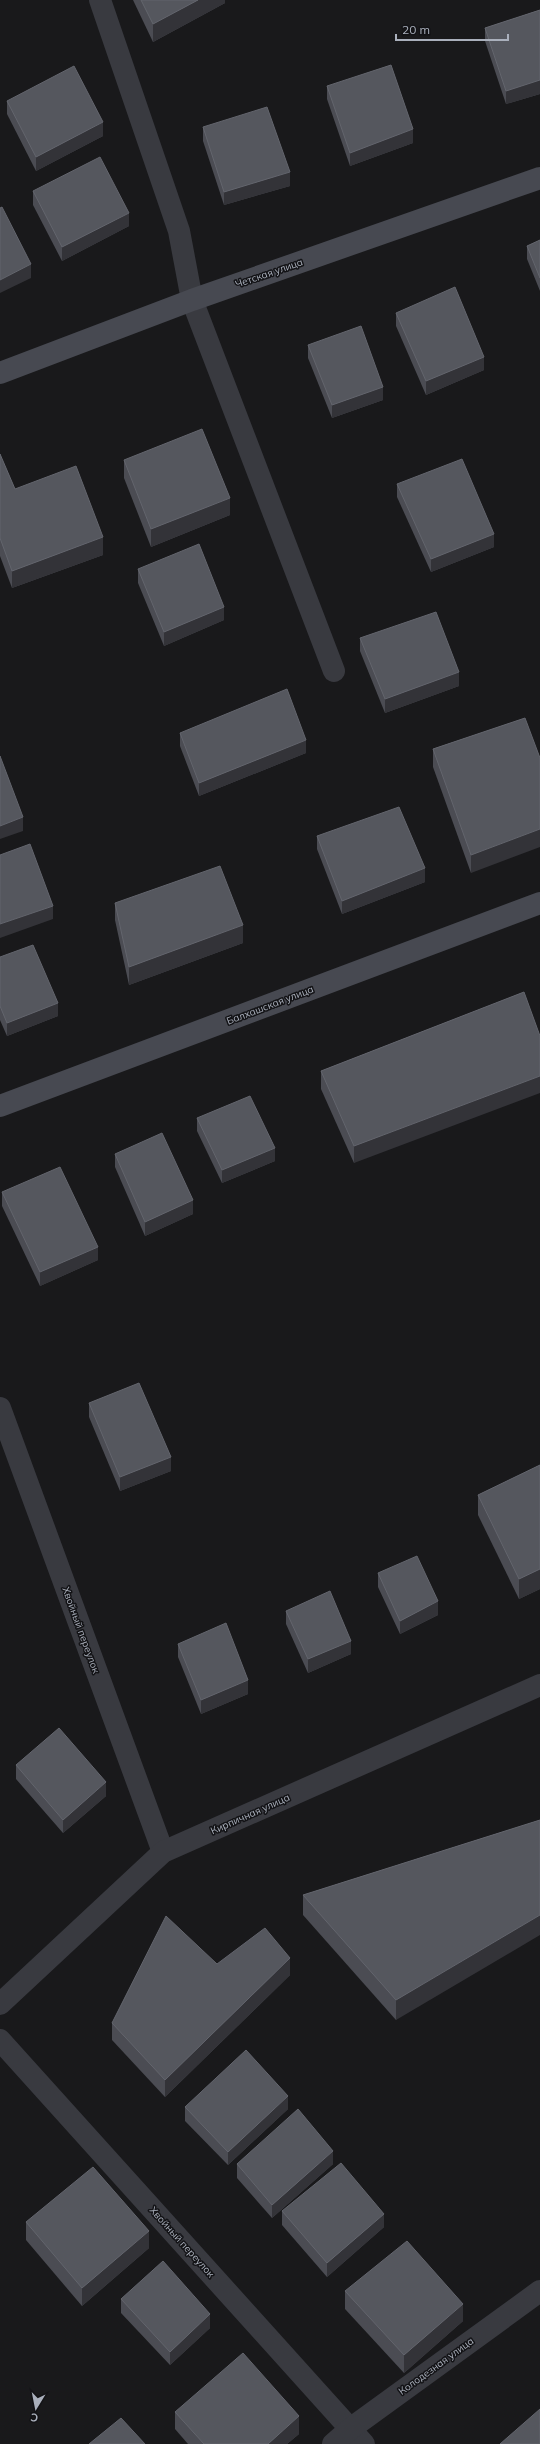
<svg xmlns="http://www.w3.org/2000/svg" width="540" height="2444" viewBox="0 0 540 2444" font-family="Mulish,sans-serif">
  <rect width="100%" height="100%" fill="#19191b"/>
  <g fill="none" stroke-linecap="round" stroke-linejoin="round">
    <g stroke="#393a40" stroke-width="22">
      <path d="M100,0L179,231L192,300L334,671"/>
      <path d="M0,1408L163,1852"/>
      <path d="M0,2004L163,1852L540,1685"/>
      <path d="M0,2040L364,2444"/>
      <path d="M333,2444L350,2429L540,2291"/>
    </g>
    <g stroke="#474951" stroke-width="22">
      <path d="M0,373L192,300L540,178"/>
      <path d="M0,1106L540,903"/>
    </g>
  </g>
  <g fill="#4b4c53">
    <path d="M133,0H225V3L153,42Z"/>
    <path d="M540,10V94L506,104L485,41V28Z"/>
    <path d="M327,86L413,143L350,166L327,99Z"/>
    <path d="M7,101L103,136L36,171L7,114Z"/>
    <path d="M203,127L290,186L224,205L203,141Z"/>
    <path d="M33,191L129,226L62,261L33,205Z"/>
    <path d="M540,240V291L527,259V246Z"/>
    <path d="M396,313L484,370L426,395L396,326Z"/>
    <path d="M308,345L383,400L332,418L308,358Z"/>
    <path d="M0,454L15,489L103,555L12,588L0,556Z"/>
    <path d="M124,460L230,515L151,547L124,478Z"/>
    <path d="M397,484L494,547L431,572L397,497Z"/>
    <path d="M138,569L224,620L164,646L138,583Z"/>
    <path d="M360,638L459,686L385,713L360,651Z"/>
    <path d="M525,718L471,873L433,767V749Z"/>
    <path d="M180,733L306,753L199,796L180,746Z"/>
    <path d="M317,836L425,882L342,914L317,849Z"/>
    <path d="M115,903L243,943L129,985L115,920Z"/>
    <path d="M0,957L58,1016L7,1036L0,1020Z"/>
    <path d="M524,992L354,1163L321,1089V1071Z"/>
    <path d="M197,1118L275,1161L222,1183L197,1131Z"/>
    <path d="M115,1154L193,1214L145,1236L115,1167Z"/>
    <path d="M2,1192L98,1260L40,1286L2,1206Z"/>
    <path d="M89,1403L171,1471L120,1491L89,1417Z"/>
    <path d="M540,1465V1589L519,1599L478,1515V1495Z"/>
    <path d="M378,1573L438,1615L400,1634L378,1587Z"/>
    <path d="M286,1611L351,1654L308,1673L286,1624Z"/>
    <path d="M178,1644L248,1694L201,1714L178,1657Z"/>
    <path d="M16,1765L106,1796L63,1833L16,1779Z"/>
    <path d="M540,1820L396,2020L303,1915V1895Z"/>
    <path d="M217,1964L290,1975L165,2097L112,2040V2023Z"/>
    <path d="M185,2107L288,2109L228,2165L185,2121Z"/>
    <path d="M237,2164H333L272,2218L237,2178Z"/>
    <path d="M282,2211L384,2227L327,2277L282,2225Z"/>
    <path d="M26,2222L149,2248L82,2306L26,2240Z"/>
    <path d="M345,2291L463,2321L404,2373L345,2309Z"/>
    <path d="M121,2299L210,2328L170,2365L121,2313Z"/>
    <path d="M175,2412L299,2434L287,2444H188L175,2429Z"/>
  </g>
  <g fill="#333338">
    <path d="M198,0H225V3L153,42V24Z"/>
    <path d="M540,80V94L506,104V91Z"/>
    <path d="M103,122V136L36,171V157Z"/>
    <path d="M413,129V143L350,166V153Z"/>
    <path d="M290,172V186L224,205V192Z"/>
    <path d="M129,213V226L62,261V247Z"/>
    <path d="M31,264V278L0,293V280Z"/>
    <path d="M484,357V370L426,395V381Z"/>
    <path d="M383,387V400L332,418V405Z"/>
    <path d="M230,498V515L151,547V529Z"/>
    <path d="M494,534V547L431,572V559Z"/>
    <path d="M103,537V555L12,588V571Z"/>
    <path d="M224,607V620L164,646V632Z"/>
    <path d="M459,672V686L385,713V699Z"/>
    <path d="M306,740V753L199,796V783Z"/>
    <path d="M23,817V831L0,839V826Z"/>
    <path d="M540,829V847L471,873V855Z"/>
    <path d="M425,868V882L342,914V901Z"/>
    <path d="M53,906V919L0,938V924Z"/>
    <path d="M243,925V943L129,985V967Z"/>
    <path d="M58,1003V1016L7,1036V1023Z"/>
    <path d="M540,1076V1093L354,1163V1146Z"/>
    <path d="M275,1148V1161L222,1183V1170Z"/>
    <path d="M193,1200V1214L145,1236V1222Z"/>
    <path d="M98,1247V1260L40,1286V1272Z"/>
    <path d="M171,1457V1471L120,1491V1477Z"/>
    <path d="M540,1569V1589L519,1599V1579Z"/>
    <path d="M438,1601V1615L400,1634V1621Z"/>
    <path d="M351,1641V1654L308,1673V1659Z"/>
    <path d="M248,1680V1694L201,1714V1700Z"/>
    <path d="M106,1782V1796L63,1833V1820Z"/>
    <path d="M540,1915V1935L396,2020V2000Z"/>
    <path d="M290,1958V1975L165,2097V2080Z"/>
    <path d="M288,2096V2109L228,2165V2152Z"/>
    <path d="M333,2151V2164L272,2218V2205Z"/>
    <path d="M384,2214V2227L327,2277V2263Z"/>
    <path d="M149,2231V2248L82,2306V2288Z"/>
    <path d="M463,2304V2321L404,2373V2355Z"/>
    <path d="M210,2314V2328L170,2365V2352Z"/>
    <path d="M299,2416V2434L287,2444H268Z"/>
  </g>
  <g fill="#55575e" stroke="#63656d">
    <path d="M141,0H198L153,24Z"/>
    <path d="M540,10V80L506,91L485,28Z"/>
    <path d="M391,65L413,129L350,153L327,86Z"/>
    <path d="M74,66L103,122L36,157L7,101Z"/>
    <path d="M267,107L290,172L224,192L203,127Z"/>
    <path d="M100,157L129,213L62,247L33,191Z"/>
    <path d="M2,207L31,264L0,280V208Z"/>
    <path d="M540,240V278L527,246Z"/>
    <path d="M455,287L484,357L426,381L396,313Z"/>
    <path d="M361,326L383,387L332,405L308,345Z"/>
    <path d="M202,429L230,498L151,529L124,460Z"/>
    <path d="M0,454L15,489L76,466L103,537L12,571L0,538Z"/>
    <path d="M462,459L494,534L431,559L397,484Z"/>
    <path d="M199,544L224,607L164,632L138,569Z"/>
    <path d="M436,612L459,672L385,699L360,638Z"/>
    <path d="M287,689L306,740L199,783L180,733Z"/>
    <path d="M525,718L540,758V829L471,855L433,749Z"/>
    <path d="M0,756L23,817L0,826Z"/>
    <path d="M399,807L425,868L342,901L317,836Z"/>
    <path d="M30,844L53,906L0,924V855Z"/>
    <path d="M220,866L243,925L129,967L115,903Z"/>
    <path d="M33,945L58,1003L7,1023L0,1006V957Z"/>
    <path d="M524,992L540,1036V1076L354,1146L321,1071Z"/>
    <path d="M250,1096L275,1148L222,1170L197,1118Z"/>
    <path d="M162,1133L193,1200L145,1222L115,1154Z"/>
    <path d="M60,1167L98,1247L40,1272L2,1192Z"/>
    <path d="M139,1383L171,1457L120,1477L89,1403Z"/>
    <path d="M540,1465V1569L519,1579L478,1495Z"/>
    <path d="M417,1556L438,1601L400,1621L378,1573Z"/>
    <path d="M330,1591L351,1641L308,1659L286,1611Z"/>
    <path d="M226,1623L248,1680L201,1700L178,1644Z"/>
    <path d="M59,1728L106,1782L63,1820L16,1765Z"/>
    <path d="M540,1820V1915L396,2000L303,1895Z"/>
    <path d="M166,1916L217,1964L265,1928L290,1958L165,2080L112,2023Z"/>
    <path d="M246,2050L288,2096L228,2152L185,2107Z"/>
    <path d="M298,2109L333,2151L272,2205L237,2164Z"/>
    <path d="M341,2163L384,2214L327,2263L282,2211Z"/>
    <path d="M93,2167L149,2231L82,2288L26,2222Z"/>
    <path d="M407,2241L463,2304L404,2355L345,2291Z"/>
    <path d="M163,2261L210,2314L170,2352L121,2299Z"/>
    <path d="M243,2353L299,2416L268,2444H204L175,2412Z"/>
    <path d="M540,2409V2444H500Z"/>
    <path d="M121,2418L145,2444H89Z"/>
  </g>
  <g text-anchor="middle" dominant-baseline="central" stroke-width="3" stroke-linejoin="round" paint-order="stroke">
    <g font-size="10" fill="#aab0bc" stroke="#131316">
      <text transform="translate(269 273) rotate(-19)">Четская улица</text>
      <text transform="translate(270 1005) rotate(-21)">Балхашская улица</text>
      <text transform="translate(81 1630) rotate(70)">Хвойный переулок</text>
      <text transform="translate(250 1814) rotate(-24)">Кирпичная улица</text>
      <text transform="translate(182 2242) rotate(48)">Хвойный переулок</text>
      <text transform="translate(436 2366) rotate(-36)">Колодезная улица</text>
    </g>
  </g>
  <g transform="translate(36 2408) rotate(190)" stroke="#131316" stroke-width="3" paint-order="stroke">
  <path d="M0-3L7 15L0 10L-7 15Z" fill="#aab0bc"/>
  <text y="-6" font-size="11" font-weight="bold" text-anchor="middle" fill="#aab0bc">С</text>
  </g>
  <path d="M396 34v6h112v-6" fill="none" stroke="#aab0bc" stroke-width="2"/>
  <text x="402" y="34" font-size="12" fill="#aab0bc" stroke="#131316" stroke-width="3" paint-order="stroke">20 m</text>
</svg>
